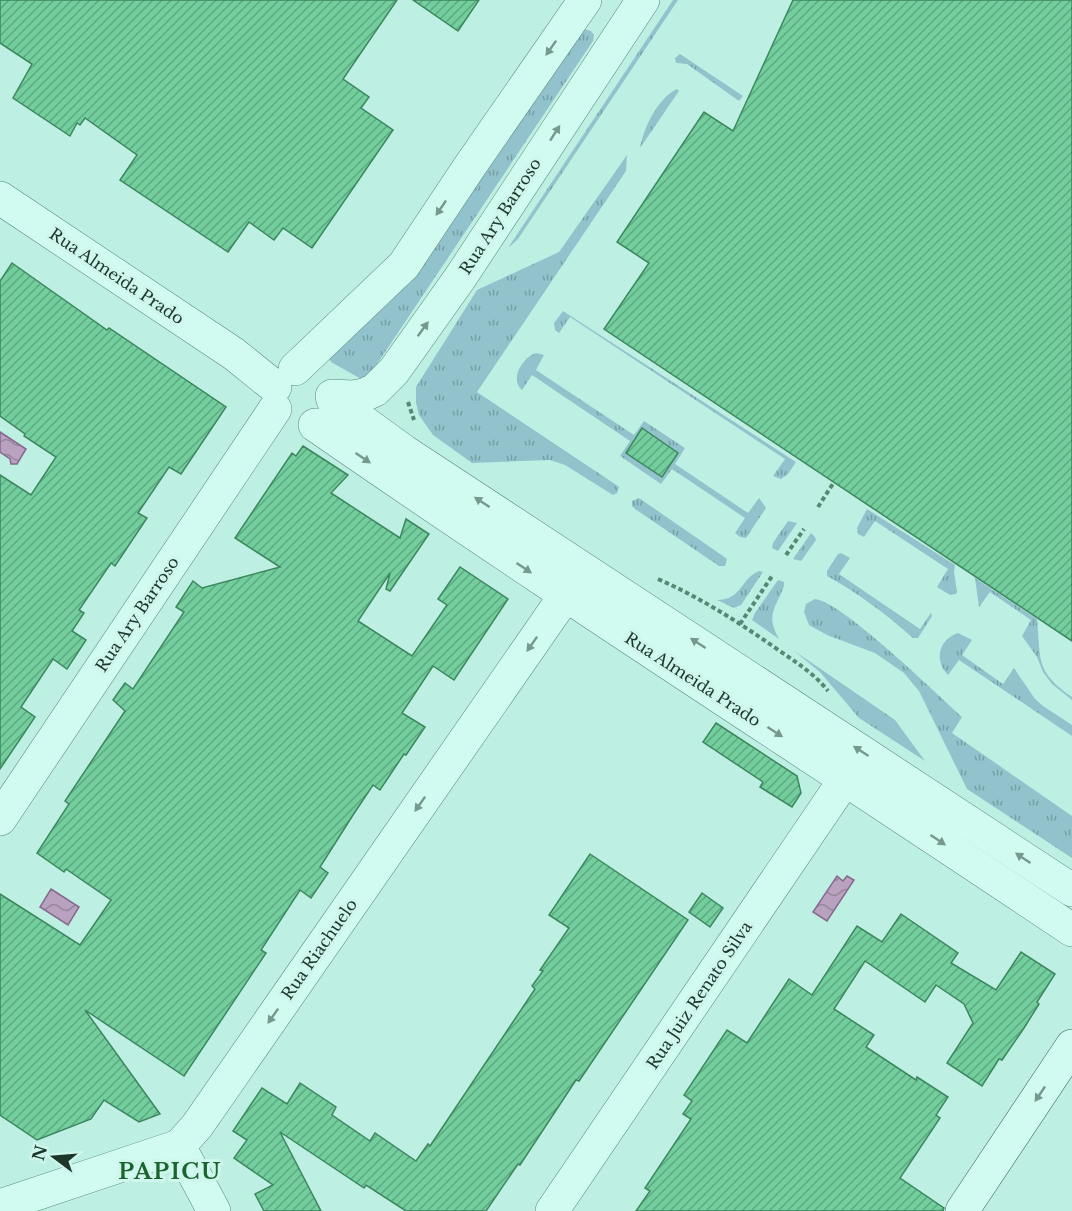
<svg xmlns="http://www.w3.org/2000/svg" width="1072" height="1211" viewBox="0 0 1072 1211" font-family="'Libre Baskerville',serif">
  <defs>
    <pattern id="grass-tufts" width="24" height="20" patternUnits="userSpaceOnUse" patternTransform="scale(1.5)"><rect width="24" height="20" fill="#92c3cd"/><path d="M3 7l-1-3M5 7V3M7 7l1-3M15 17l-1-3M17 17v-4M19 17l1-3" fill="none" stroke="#769fa7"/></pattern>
    <pattern id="water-waves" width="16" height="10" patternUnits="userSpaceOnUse" patternTransform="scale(1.5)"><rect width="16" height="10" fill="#b9a2c0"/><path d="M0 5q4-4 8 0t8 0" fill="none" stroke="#96859c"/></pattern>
    <pattern id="building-hatch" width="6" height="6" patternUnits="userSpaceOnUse" patternTransform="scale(1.5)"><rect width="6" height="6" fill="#73ce9e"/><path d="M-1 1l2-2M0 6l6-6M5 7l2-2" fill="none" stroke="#5ea881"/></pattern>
  </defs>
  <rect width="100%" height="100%" fill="#beefe3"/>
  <g fill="url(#grass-tufts)">
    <path d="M673,0H678L518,239L508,248Z"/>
    <path d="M584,29L591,31L594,35L593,41L369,376L361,379L331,362L329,358L579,33Z"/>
    <path d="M680,54L743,96L739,101L687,64L676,63L675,58Z"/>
    <path d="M677,89L679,91L640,148C644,127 657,99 677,89Z"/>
    <path d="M627,155L626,171L477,392L615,484L619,487L617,493L613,495L565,465L550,460L472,463L433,435L419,415L416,403V387L477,290L559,252Z"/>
    <path d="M563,311L796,462L788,474L781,479L773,476L785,459L570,317L559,333L555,330L554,323Z"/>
    <path d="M536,353L544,355L536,370L634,435L644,421L685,448L675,464L748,513L759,498L766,508L746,538L740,537L735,533L745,518L672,469L661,484L620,456L630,441L532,375L522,390C509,379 523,357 536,353Z"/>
    <path d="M639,498L723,556L727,559L725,566H719L635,509L632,506V501Z"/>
    <path d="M867,509L955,565L954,572L957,592L956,594L950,595L937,587L948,569L875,521L864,537L858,534L857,528Z"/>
    <path d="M788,521L797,523L778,551L772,548L773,543Z"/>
    <path d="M811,533L815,537L816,540L801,561L793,559Z"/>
    <path d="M841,553L850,558L839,574L920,629L931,613L932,616L918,638H913C886,614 858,593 827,576V571L838,554Z"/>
    <path d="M759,571L763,572L741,605L734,608L717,600C742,600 741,578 759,571Z"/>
    <path d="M975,578L1037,619C1041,660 1035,671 1072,697V700L1052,684L1043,672L1037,657L1022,636L1031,620L990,592L979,607Z"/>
    <path d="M778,580L784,582V586C776,608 765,614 779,639L752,620L755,613Z"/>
    <path d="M815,599C841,601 938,695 962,717L952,733L1072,816V858L967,789L919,691L904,673L875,653L827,635L816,629L809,625L804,612L806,604Z"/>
    <path d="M958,633L972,640L962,655L1003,684L1014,668L1035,699L1043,706L1072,725V736L959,660L948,675C934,661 938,640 958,633Z"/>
    <path d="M793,650L895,720L925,761L859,718L820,672Z"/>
  </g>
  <g fill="url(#water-waves)" stroke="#87698e" stroke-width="1.5">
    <path d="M0,432L26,449L17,464H11L10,459L0,452Z"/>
    <path d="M837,876L843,881L847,876L854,880L827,921L813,912Z"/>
    <path d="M51,889L79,907L68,925L40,907Z"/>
  </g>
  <g fill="url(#building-hatch)" stroke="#3c875e" stroke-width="1.5">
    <path d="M0,0H397L343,79L369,97L361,108L393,130L312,248L283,228L274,240L249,222L228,252L120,180L137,155L85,118L80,125L77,123L70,136L13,98L32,64L0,43Z"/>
    <path d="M413,0H479L458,31Z"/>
    <path d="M793,0H1072V641L604,329L649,263L617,242L704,112L733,131Z"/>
    <path d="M12,263L107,330L109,328L226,407L181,474L169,467L138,513L147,518L115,566L111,563L79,610L84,613L72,631L86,640L67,669L53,659L21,707L35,717L0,769V475L31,495L56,457L24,436L25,434L0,416V281Z"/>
    <path d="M642,428L678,453L662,477L626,453Z"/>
    <path d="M303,446L348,475L331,493L400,538L406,519L429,534L390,591L386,589L390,573L358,621L412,656L447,605L438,599L460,567L508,599L454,680L433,666L402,713L425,727L406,755L404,754L380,790L373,785L353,815L320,867L328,873L311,898L300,890L261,950L266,953L184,1076L85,1010L160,1114L139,1122L104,1100L91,1119L37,1140L0,1115V894L80,945L111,900L66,869L64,872L37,853L69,804L65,801L125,711L113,700L125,683L133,689L184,612L176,607L193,581L202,588L280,567L235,538L292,453L296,456Z"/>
    <path d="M716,723L797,776L801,793L792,807L760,787L763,782L703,742Z"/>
    <path d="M590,854L688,920L579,1081L576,1080L520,1165L518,1164L486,1211H406L366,1185L364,1188L280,1132L321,1211H264L255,1194L273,1185L234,1158L247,1140L233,1131L262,1088L287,1104L300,1083L336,1107L332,1115L370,1141L375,1133L416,1161L428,1144L430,1146L535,989L532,986L543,971L540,970L569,928L549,915Z"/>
    <path d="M702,893L723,908L710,927L689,912Z"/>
    <path d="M901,914L958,953L951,963L996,990L1021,952L1055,974L1037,1002L1039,1004L1024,1028L1002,1060L999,1059L982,1086L947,1063L973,1023L964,1004L936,985L925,1002L865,961L834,1009L874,1035L866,1047L916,1080L917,1077L948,1097L936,1115L940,1118L900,1178L944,1208L943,1211H636L650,1191L645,1188L691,1119L683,1114L692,1101L684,1095L727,1030L747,1043L789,979L812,995L857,926L882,942Z"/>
  </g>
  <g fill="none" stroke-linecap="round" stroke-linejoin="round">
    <g stroke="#568874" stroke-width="34">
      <g id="street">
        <path d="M0,198L234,354L275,387"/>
        <path d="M295,369L404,265L470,166L585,0"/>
        <path d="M332,396L352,397L364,395L375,390L394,371L460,278L643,0"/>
        <path d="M333,400L405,452L1072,890"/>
        <path d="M315,425C565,598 820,761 1072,930"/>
        <path d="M0,819L275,409"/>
        <path d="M179,1146L214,1211"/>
        <path d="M0,1206L179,1146L197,1126L565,596"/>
        <path d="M552,1211L846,778"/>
      </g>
    </g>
    <g stroke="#3a6954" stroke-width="34">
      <path id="secondary" d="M962,1211L1072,1046"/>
    </g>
    <g stroke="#568874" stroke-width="4" stroke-dasharray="4.5 3" stroke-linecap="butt">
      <path d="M408,402L414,420"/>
      <path d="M818,507L834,482"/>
      <path d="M786,555L804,529"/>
      <path d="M658,579C699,597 737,621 774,647C794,661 813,672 828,691"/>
      <path d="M740,624L772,576"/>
    </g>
    <use href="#street" stroke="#d1faf0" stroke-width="33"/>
    <use href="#secondary" stroke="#d1faf0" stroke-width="33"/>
  </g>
  <defs><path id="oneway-solid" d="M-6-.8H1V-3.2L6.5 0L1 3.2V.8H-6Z" transform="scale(1.5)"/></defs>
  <g fill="#76988d">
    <use href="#oneway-solid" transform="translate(551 48) rotate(125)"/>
    <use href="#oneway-solid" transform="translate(555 133) rotate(-57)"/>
    <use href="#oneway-solid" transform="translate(441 208) rotate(124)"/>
    <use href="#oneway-solid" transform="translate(423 329) rotate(-54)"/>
    <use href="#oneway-solid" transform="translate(363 458) rotate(34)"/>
    <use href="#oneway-solid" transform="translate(482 502) rotate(-147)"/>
    <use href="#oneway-solid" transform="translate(524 568) rotate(34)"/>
    <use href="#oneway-solid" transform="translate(698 643) rotate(-147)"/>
    <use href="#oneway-solid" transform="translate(532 644) rotate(125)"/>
    <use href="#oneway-solid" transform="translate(775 732) rotate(33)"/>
    <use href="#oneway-solid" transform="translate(861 751) rotate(-147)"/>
    <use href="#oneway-solid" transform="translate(420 804) rotate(125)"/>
    <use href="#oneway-solid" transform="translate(938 840) rotate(34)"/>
    <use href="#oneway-solid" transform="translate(1023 858) rotate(-146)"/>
    <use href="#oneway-solid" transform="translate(273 1016) rotate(125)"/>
    <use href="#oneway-solid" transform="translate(1040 1094) rotate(124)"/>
  </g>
  <g text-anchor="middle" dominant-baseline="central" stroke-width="6" stroke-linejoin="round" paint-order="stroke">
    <g font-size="16" fill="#1c372a" stroke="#cef6ed">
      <text transform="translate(500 216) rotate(-57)">Rua Ary Barroso</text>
      <text transform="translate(117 276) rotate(34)">Rua Almeida Prado</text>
      <text transform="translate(137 614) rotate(-56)">Rua Ary Barroso</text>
      <text transform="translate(693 679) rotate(33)">Rua Almeida Prado</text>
      <text transform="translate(319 949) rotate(-55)">Rua Riachuelo</text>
      <text transform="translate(699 995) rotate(-56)">Rua Juiz Renato Silva</text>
    </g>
    <g font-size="22" font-weight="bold" letter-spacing="1.5" fill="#1a642e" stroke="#cef6ed">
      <text x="170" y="1171">PAPICU</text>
    </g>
  </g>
  <g transform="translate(54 1157) rotate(286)" stroke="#cef6ed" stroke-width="4.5" paint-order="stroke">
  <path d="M0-4.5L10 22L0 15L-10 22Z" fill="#1c372a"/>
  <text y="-9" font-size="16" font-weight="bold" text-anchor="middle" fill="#1c372a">N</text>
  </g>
</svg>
